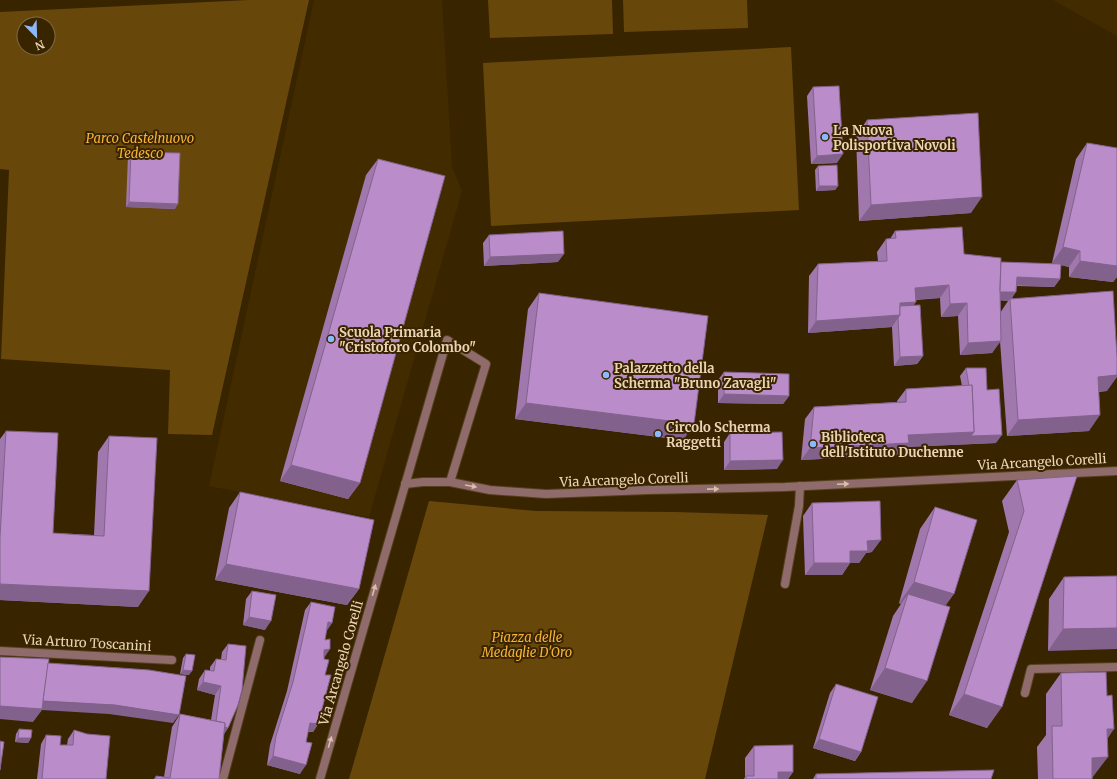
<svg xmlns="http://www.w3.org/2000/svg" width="1117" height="779" viewBox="0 0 1117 779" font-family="Merriweather,serif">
  <rect width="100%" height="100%" fill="#392400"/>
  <g fill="#432b00">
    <path d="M314,0H442L452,167L462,191L369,517L209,486Z"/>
    <path d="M1053,0H1117V36Z"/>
  </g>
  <g fill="#68480a" fill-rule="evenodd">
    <path d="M249,0H309L212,435L168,434L170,370L1,359L9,170L0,169V12ZM24,24H48V48H24Z"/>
    <path d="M488,0H612L613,34L490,38Z"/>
    <path d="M623,0H747L748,28L624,32Z"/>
    <path d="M791,47L799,210L491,226L483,63Z"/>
    <path d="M429,501L536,511L675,512L768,515L705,779H349Z"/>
  </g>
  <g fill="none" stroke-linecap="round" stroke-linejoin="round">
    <g stroke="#55401d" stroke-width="10">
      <g id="minor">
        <path d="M405,484L423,482H450L490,490L546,494L648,490L785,487L1117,471"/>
        <path d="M785,584L799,506L800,486"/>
        <path d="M0,651L172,660"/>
        <path d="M1025,693L1031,669L1117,667"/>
        <path d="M223,779L260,640"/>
        <path d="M320,779L447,340L486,364L450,482"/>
      </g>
    </g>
    <use href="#minor" stroke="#8f6b6c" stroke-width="8"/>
  </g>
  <g fill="#a078ae" fill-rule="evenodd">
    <path d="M813,87L837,163L811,164L807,96Z"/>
    <path d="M867,120L971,213L859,221L856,136Z"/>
    <path d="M1087,143L1117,148V277L1113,282L1069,277V267L1061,265L1060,279L1054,287L1017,286L1012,298L1107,391L1099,392L1089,431L1007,436L1000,341L992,353L960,355L958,316L941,317L940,298L916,300L914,305L923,356L917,364L894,366L892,327L808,333L809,276L818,264L878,261L877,252L886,239H890L895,231L964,254L1001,262L1058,264L1052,263L1076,159ZM1000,300L1008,301L1000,313Z"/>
    <path d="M131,152L175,209L126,207L128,156Z"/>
    <path d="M378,159L360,483L348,499L280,481L366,175Z"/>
    <path d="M818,166L838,186L835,190L816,191L815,170Z"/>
    <path d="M489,235L558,262L484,266L483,243Z"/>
    <path d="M539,293L694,424L683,440L515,419L528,309Z"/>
    <path d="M966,368L987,390L996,443L905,447L900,455L801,460L805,419L814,407L897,402V401L906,389L962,386L960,376Z"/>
    <path d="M724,372L789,396L783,404L718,403V380Z"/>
    <path d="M6,431L53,533L94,535L98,452L109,436L138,607L0,600V439Z"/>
    <path d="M730,433L777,469L724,470V442Z"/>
    <path d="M1077,476L987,728L949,715L1009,532L1002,501L1017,480Z"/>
    <path d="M240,492L359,589L347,605L215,580L229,508Z"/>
    <path d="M812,503L872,552L866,553L859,563H850L842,575H805L803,516Z"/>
    <path d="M935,507L946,605L912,703L870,690L893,616L901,604L899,603L920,529Z"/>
    <path d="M1117,576L1048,651L1049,599L1064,577Z"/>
    <path d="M252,591L265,630L243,625L246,599Z"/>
    <path d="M311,602L332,623L326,631L325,640L324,658L325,675L318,724L313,732H308L300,774L267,765L270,745L287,691L305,610Z"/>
    <path d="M228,644V728L224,734L219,779H154L156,776L164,777L172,727L180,714L211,720L215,695L197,690L199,679L205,670L210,671V667L216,659H221L222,652Z"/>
    <path d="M186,654L189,675L180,674L183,658Z"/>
    <path d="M1061,673L1107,739L1092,779H1038L1037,747L1046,735V694Z"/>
    <path d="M836,684L861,752L855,761L813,748L830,693Z"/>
    <path d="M19,729L31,738L28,743L15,742L16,734Z"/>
    <path d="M74,730L106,779H37L41,744L46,735L60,745H67L68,739Z"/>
    <path d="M754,746L793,772L788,779H744L745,777V758Z"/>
    <path d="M816,774L991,779H813Z"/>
  </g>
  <g fill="#82628d">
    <path d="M843,154L837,163L811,164L817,156Z"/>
    <path d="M819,186H838L835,190L816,191Z"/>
    <path d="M982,197L971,213L859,221L871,205Z"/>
    <path d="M129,202L178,204L175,209L126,207Z"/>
    <path d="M1063,247L1080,251L1069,267L1052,263Z"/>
    <path d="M564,254L558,262L484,266L490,257Z"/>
    <path d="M1080,261L1117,266V277L1113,282L1069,277Z"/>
    <path d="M1017,277L1060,279L1054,287L1011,285Z"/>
    <path d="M949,285L940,298L907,300L915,288Z"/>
    <path d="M997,292H1016L1010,301V299L1008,301L991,300Z"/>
    <path d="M916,302L907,314L897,315L900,303Z"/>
    <path d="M967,303L958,316L941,317L950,304Z"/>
    <path d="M900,315L892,327L808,333L816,321Z"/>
    <path d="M1001,341L992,353L960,355L968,343Z"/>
    <path d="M923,356L917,364L894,366L900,357Z"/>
    <path d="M1117,375V377L1107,391L1086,392L1098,377Z"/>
    <path d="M724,394L789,396L783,404L718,403Z"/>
    <path d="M526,403L694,424L683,440L515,419Z"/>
    <path d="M1100,415L1089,431L1007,436L1018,420Z"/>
    <path d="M974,432L1002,435L996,443L905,447L900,455L801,460L810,448L908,435Z"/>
    <path d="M783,460L777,469L724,470L730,461Z"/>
    <path d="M291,465L360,483L348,499L280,481Z"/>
    <path d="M881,540L872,552L866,553L859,563H850L842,575H805L814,563L850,551L867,541Z"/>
    <path d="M226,564L359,589L347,605L215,580Z"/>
    <path d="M914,582L954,594L938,616L908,594L901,604L899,603Z"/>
    <path d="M0,584L149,591L138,607L0,600Z"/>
    <path d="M249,617L271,621L265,630L243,625Z"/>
    <path d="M328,622L332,623L326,632Z"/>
    <path d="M1117,628V649L1048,651L1063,629Z"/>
    <path d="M330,649L324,658V650Z"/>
    <path d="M885,668L927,681L912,703L870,690Z"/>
    <path d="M183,670L192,671L189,675L180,674Z"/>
    <path d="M203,682L221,686L215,695L197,690Z"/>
    <path d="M964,694L1002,707L987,728L949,715Z"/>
    <path d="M41,701L115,705L179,715L173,723L109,714L42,710L33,722L0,719V706Z"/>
    <path d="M310,723L318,724L313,732L304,731Z"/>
    <path d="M216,725L228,728L222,737Z"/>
    <path d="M1107,729H1114L1099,751Z"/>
    <path d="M18,738H31L28,743L15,742Z"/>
    <path d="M819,739L861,752L855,761L813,748Z"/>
    <path d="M273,756L306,765L300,774L267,765Z"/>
    <path d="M1108,757L1092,778V758Z"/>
    <path d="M778,772H793L788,779H773Z"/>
  </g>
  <g fill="#ba8cca" stroke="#82628d">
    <path d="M839,86L843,154L817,156L813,87Z"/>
    <path d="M978,113L982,197L871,205L867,120Z"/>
    <path d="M1087,143L1117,148V266L1080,261V251L1063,247Z"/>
    <path d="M131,152L180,153L178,204L129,202Z"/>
    <path d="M378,159L445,176L360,483L291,465Z"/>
    <path d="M837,165L838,186H819L818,166Z"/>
    <path d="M962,227L964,254L1001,258L1000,288L1001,341L968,343L967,303L950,304L949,285L915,288L916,302L900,303V315L816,321L818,264L887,261L886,239L896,238L895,231Z"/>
    <path d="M563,231L564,254L490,257L489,235Z"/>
    <path d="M1001,262L1061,264L1060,279L1017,277L1016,292H1000Z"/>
    <path d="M1113,291L1117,357V375L1098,377L1100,415L1018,420L1010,299Z"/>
    <path d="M539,293L708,316L694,424L526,403Z"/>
    <path d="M920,305L923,356L900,357L898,318L900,315V306Z"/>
    <path d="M966,368H986L987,390L999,389L1002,435L971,436L974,432L972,385L969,386Z"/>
    <path d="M724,372L789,374V396L724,394Z"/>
    <path d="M972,385L974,432L908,435L909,443L810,448L814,407L906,402V389Z"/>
    <path d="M6,431L58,433L53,533L82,535L104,536L109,436L157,438L149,591L0,584V537Z"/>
    <path d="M782,432L783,460L730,461V433Z"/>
    <path d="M1077,476L1002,707L964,694L1024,511L1017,480Z"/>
    <path d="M240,492L374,520L359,589L226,564Z"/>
    <path d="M880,501L881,540L867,541L868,551H850V563H814L812,503Z"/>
    <path d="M935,507L977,520L954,594L914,582Z"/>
    <path d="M1117,576V628L1063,629L1064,577Z"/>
    <path d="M252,591L276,595L271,621L249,617Z"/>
    <path d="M908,594L950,607L927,681L885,668Z"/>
    <path d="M311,602L335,607L332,623L328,622L325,640L330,639V649L324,650V659L329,660L325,675H331L318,724L310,723L306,742L312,743L306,765L273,756L276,736L293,682Z"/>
    <path d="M228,644L246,646L242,690L238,705L228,728L225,727V723L216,721L221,686L203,682L205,670L214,671L216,659L226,660Z"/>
    <path d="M186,654L195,655L192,671L183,670Z"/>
    <path d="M0,657L49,659L42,709L0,706Z"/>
    <path d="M48,663L149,670L186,676L179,715L115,705L43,701Z"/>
    <path d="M1106,672L1107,696L1112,695L1114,729H1107L1108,757L1092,758V779H1053L1052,726H1062L1061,673Z"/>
    <path d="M836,684L878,697L861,752L819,739Z"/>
    <path d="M180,714L225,723L219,779H156V776L170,778Z"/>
    <path d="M19,729L32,730L31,738H18Z"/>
    <path d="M74,730L87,734L110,736L106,779H42L46,735L61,736L60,745H73Z"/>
    <path d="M0,741L4,742L0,770Z"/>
    <path d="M793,745V772H778V779H746V776H754V746Z"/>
    <path d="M994,770L991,779H816V774Z"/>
  </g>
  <defs><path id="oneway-solid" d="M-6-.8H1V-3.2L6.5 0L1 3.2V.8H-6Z"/></defs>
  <g fill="#d9bfa5">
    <use href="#oneway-solid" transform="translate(843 484) rotate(-3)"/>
    <use href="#oneway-solid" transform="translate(471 486) rotate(10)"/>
    <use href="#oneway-solid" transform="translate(713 489) rotate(-1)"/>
    <use href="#oneway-solid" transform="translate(374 590) rotate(-74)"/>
    <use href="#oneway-solid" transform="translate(330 742) rotate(-74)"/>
  </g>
  <g fill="#8bb9fc" stroke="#392400" stroke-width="1.5">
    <circle cx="825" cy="137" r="4"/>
    <circle cx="331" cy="339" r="4"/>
    <circle cx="606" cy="375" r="4"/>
    <circle cx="658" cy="434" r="4"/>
    <circle cx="813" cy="444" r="4"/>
  </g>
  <g text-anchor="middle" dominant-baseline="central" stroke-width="4" stroke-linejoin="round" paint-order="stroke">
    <g font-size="13" font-weight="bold" fill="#ebd4b3" stroke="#392400" text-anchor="start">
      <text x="833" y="130">La Nuova<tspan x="833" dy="15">Polisportiva Novoli</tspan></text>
      <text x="339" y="332">Scuola Primaria<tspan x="339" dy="15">"Cristoforo Colombo"</tspan></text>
      <text x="614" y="368">Palazzetto della<tspan x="614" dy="15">Scherma "Bruno Zavagli"</tspan></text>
      <text x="666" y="427">Circolo Scherma<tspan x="666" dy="15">Raggetti</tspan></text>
      <text x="821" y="437">Biblioteca<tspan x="821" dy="15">dell'Istituto Duchenne</tspan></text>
    </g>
    <g font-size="13" font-style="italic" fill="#f7b337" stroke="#392400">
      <text x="140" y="138">Parco Castelnuovo<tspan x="140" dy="15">Tedesco</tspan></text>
      <text x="527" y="637">Piazza delle<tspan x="527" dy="15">Medaglie D'Oro</tspan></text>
    </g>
    <g font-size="13" fill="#ebd4b3" stroke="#392400">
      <text transform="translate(1042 462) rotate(-3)">Via Arcangelo Corelli</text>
      <text transform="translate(624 480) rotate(-2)">Via Arcangelo Corelli</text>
      <text transform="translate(87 643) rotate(3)">Via Arturo Toscanini</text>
      <text transform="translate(341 663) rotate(-74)">Via Arcangelo Corelli</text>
    </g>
  </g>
  <g transform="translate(36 36) rotate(157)"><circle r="19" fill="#392400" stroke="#806a48"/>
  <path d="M0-3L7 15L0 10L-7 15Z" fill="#8bb9fc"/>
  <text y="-6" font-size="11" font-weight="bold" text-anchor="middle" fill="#ebd4b3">N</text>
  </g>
</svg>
